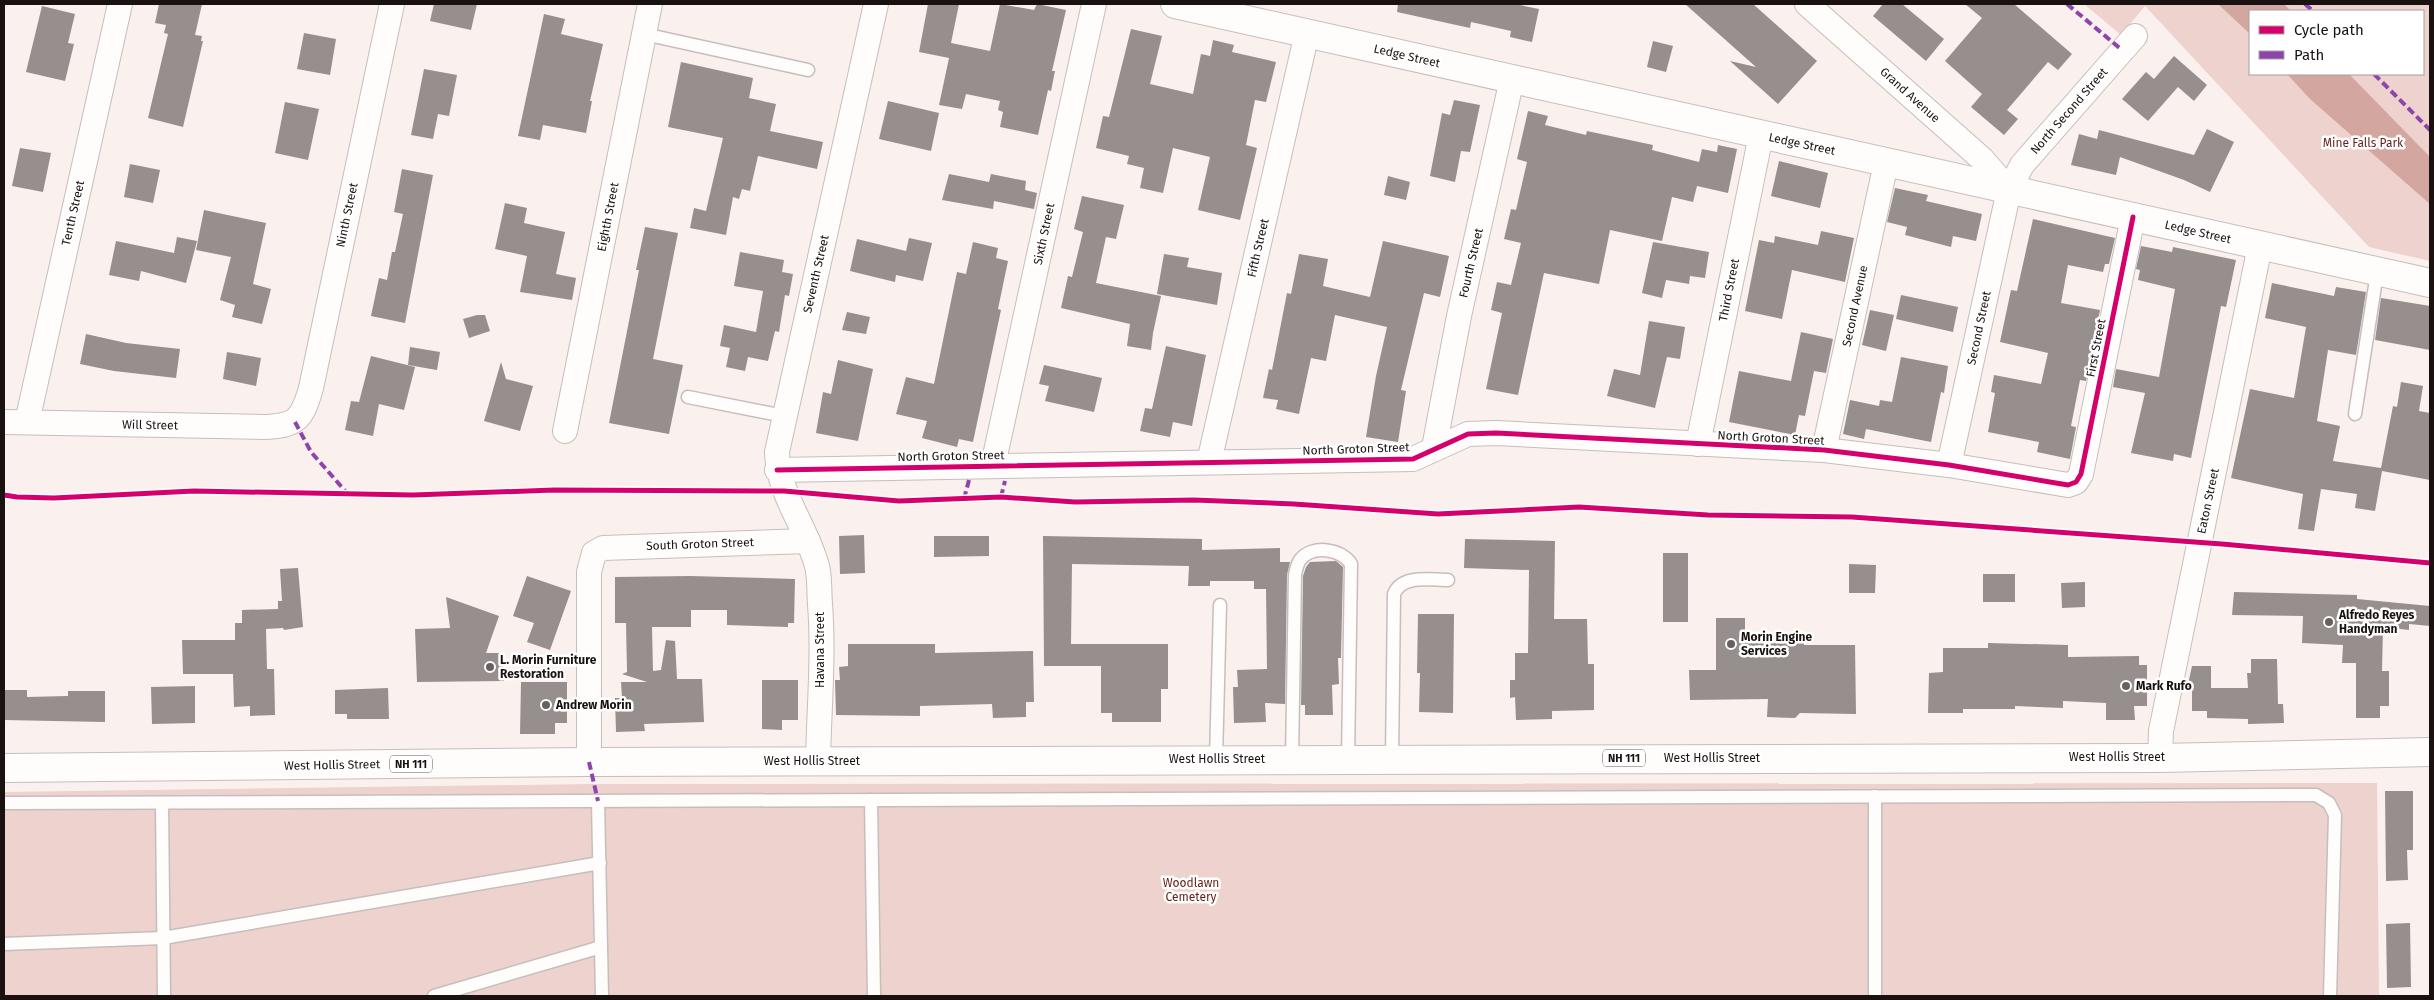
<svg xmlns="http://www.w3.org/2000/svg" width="2434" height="1000" viewBox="0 0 2434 1000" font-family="'Fira Sans',sans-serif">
  <rect width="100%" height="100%" fill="#faf0ee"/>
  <g fill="#edd2ce" fill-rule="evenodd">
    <path d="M2084,4H2430V261L2369,247L2145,6L2121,35ZM2250,11H2423V74H2250Z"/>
    <path d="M2377,783L2379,996H4V792L592,784Z"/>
  </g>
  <g fill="#d3a6a0">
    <path d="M2218,4H2284L2291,11H2250V34Z"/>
    <path d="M2287,74H2349L2430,157V204L2310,99Z"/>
  </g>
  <g fill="#978f8d">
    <path d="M159,4H202L195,35L202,36L201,41H203L183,127L148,118L168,34L164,33L166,25L155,23Z"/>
    <path d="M434,4H477L471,30L430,21Z"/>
    <path d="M928,4H959L951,43L990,51L1000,4L1034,10L1037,4L1066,10L1052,71H1055L1051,91L1048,90L1038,135L1000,127L1003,112L998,110L1000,101L966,94L962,109L939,105L949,58L919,52Z"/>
    <path d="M1398,4H1515L1539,9L1532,42L1510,37L1511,31L1471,22L1470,28L1397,12Z"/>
    <path d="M1685,4H1753L1817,61L1778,104L1730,61L1756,67Z"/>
    <path d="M1883,4H1902L1944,39L1926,61L1873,16Z"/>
    <path d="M1965,4H2014L2072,54L2058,70L2048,62L2007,110L2018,119L2004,135L1971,107L1982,94L1945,61L1982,18Z"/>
    <path d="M42,6L75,14L68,43L74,44L65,81L26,72Z"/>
    <path d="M544,14L565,19L561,34L603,44L590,101H592L586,133L543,125L540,140L518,136Z"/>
    <path d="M1131,29L1162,36L1150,84L1193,94L1201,54L1210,56L1213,40L1234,45L1232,52L1276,62L1266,102L1255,100L1246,145L1257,148L1240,220L1198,210L1210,157L1173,148L1163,193L1140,188L1144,168L1127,164L1129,156L1096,148L1103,116L1109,117Z"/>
    <path d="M304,33L336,39L330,75L297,69Z"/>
    <path d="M1653,41L1673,46L1666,72L1647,67Z"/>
    <path d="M2174,56L2207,85L2194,101L2178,87L2148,121L2122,99L2146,72L2154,79Z"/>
    <path d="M681,62L753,78L749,98L776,104L770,131L823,142L817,169L758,156L750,191L742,189L739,199L733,197L726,235L690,228L694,208L706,211L723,138L668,127Z"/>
    <path d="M424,69L457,75L449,116L438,114L433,139L411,135Z"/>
    <path d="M1454,100L1480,105L1470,152L1461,151L1455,182L1430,176L1442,113L1450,115Z"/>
    <path d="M888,101L939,113L931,151L879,139Z"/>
    <path d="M285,102L319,109L308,160L275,153Z"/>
    <path d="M1528,111L1548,116L1545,125L1586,135L1587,131L1653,145L1652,150L1699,162L1702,149L1717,152L1718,145L1737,149L1728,193L1697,186L1693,202L1672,197L1662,241L1610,230L1599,284L1544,273L1518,395L1486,389L1502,313L1491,310L1497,282L1511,285L1521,243L1504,239L1511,209L1516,210L1527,162L1517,159Z"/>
    <path d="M2207,129L2234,142L2210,192L2184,180L2120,157L2116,175L2071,165L2079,134L2097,139L2099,130L2194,155Z"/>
    <path d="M20,148L51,153L43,192L12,186Z"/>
    <path d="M1779,161L1828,173L1820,208L1771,196Z"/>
    <path d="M130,164L160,170L153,203L124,197Z"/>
    <path d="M402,169L433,175L405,323L371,316L379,278L387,280L392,252H395L403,214L394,212Z"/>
    <path d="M949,174L989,182L991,174L1026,181L1025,190L1037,193L1034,209L994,201L993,209L942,200Z"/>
    <path d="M1388,176L1410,182L1406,200L1384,195Z"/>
    <path d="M1895,188L1928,195L1926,201L1982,214L1976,241L1953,236L1951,247L1905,235L1907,227L1887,222Z"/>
    <path d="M1082,196L1124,205L1116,239L1106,237L1096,283L1161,296L1153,333L1151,350L1127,346L1130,324L1061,308L1068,276L1072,277L1083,232L1074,229Z"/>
    <path d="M505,203L527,208L524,223L565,232L556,274L576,278L572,300L520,292L527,256L495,249Z"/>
    <path d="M204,210L266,223L253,284L271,289L262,324L232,317L235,305L220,300L231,257L196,250Z"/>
    <path d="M2033,219L2115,238L2109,264H2105L2103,272L2068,265L2061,303L2100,310L2086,381L2080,380L2071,426L2076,427L2070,459L2037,452L2039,442L1988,432L1995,393L1991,392L1994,375L2041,384L2048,353L2000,342L2011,290L2017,291Z"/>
    <path d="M645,227L678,233L653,359L683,365L669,434L609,423L639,270H636Z"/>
    <path d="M1821,231L1854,238L1845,282L1792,270L1782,319L1745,311L1759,240L1774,243L1775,236L1818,245Z"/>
    <path d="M177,237L197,241L186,283L141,271L139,281L109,275L116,241L174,253Z"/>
    <path d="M909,238L932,243L923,281L896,275L895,282L850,271L857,239L906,251Z"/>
    <path d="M1383,241L1449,256L1440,297L1424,293L1401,390L1406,391L1398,442L1366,437L1376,376L1387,327L1335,315L1326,361L1311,358L1299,414L1276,409L1278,400L1263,398L1269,369L1272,370L1287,293L1291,294L1299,254L1328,259L1323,286L1370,297Z"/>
    <path d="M973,242L998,248L996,258L1008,261L998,309L1001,310L973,442L959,439L957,447L922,438L927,421L896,414L906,377L934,384L957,272L966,274Z"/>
    <path d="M1653,242L1709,252L1705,278L1690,276L1689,284L1666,280L1662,298L1642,293Z"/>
    <path d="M2141,246L2172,252L2173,247L2236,260L2226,307L2221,306L2191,458L2174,454L2173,461L2131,453L2145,393L2113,387L2116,369L2159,377L2175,289L2138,280L2140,270L2136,269Z"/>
    <path d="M740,252L784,260L782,272L793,274L789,296L785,295L779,332L775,331L768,361L748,357L745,371L726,367L730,348L720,346L724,325L756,332L763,291L734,286Z"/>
    <path d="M1164,254L1189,258L1187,267L1222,273L1217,305L1157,294Z"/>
    <path d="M2272,283L2334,296L2336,287L2366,292L2356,355L2328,350L2317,421L2340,426L2333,461L2381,468L2393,406L2397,407L2401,382L2423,386L2419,411L2430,413V480L2382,471L2375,511L2355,508L2357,494L2321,489L2314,531L2298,529L2303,494L2231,478L2250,389L2294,398L2306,327L2265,318Z"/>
    <path d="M1901,295L1958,307L1953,332L1896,319Z"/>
    <path d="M2381,298L2430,306V350L2375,340Z"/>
    <path d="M1870,310L1894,315L1886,351L1862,345Z"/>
    <path d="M847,312L870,317L866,334L842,330Z"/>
    <path d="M477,315H485L490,331L469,338L463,319Z"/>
    <path d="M1649,321L1685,327L1680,359L1667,357L1655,408L1607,396L1614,369L1640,375Z"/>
    <path d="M1801,332L1833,339L1826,373L1814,371L1805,416L1799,415L1795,435L1729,422L1739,371L1791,381Z"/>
    <path d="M86,334L126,343L180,349L176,378L114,371L80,364Z"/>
    <path d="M1166,346L1206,355L1192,426L1173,422L1170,437L1140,431L1145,408L1152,409Z"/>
    <path d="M410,347L440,352L437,370L408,365Z"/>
    <path d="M227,352L261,358L256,386L223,379Z"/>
    <path d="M371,356L415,367L404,410L379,404L373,436L345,430L351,401L359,402Z"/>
    <path d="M1901,357L1948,366L1944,393L1941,392L1931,442L1866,429L1864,439L1843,434L1850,400L1879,406L1880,400L1892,402Z"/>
    <path d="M838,360L873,369L858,441L816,433L823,392L831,394Z"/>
    <path d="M501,362L506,379L533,386L520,431L484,421Z"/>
    <path d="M1044,365L1102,378L1094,412L1045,401L1049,386L1039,384Z"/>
    <path d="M864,535L865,573L840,574L839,536Z"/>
    <path d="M934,536H989V556L934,557Z"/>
    <path d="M1043,536L1202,539V550L1280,548V562H1290L1287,575L1285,704L1265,703L1266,722L1234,723L1233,687H1238L1237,670L1267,669L1266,589H1254V581H1210V586H1188L1189,566L1072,564L1071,644H1168V689H1161V722H1112V713H1101V666H1044Z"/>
    <path d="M1465,539L1555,541L1554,619H1587L1588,664H1594V710L1552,711V719L1516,720L1515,697L1510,698V680H1515V653H1528L1529,570L1464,568Z"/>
    <rect x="1663" y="553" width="25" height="69"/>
    <path d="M1336,561L1343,567L1341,658H1338L1339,684L1332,685L1333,715H1305V705H1301L1303,576L1306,567L1310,562Z"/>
    <path d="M1849,564L1876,565L1875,593H1849Z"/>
    <path d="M298,568L303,627L284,630L283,628L266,629L267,669H274L275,715L250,716V706L234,707L233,674H183L182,640H235V623H242V610L278,609V601H282L280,569Z"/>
    <rect x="1983" y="574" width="32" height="28"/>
    <path d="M527,576L571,591L550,650L527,642L534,623L513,616Z"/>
    <path d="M690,576L795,579L794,623H788V627L727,625V610H691V627H652L653,671L661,670L666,640L675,641L677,679H702L704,722L644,724L645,731L616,732L615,698H622L621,682H647L622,674L627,672L626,623H615V577Z"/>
    <path d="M2085,582V607L2062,608L2061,583Z"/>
    <path d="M2234,592L2357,595V599L2430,606V626L2409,624V630L2383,627L2382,671H2389V706H2380V718H2356V663H2342L2343,645L2302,643L2303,616L2232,615Z"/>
    <path d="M446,597L499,616L486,653H504V681L417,682L415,629L450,628Z"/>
    <path d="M1418,614H1454L1453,713L1419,712L1420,673H1417Z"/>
    <path d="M1716,618H1745V637L1804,638V645H1855L1856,714L1800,713L1795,718L1767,717L1768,699L1690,700L1689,670H1716Z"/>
    <path d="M1988,643L2068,645V657L2139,656V665H2147V706H2134L2135,720H2106V703L2063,701V708L2015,706V709H1963V713H1928L1929,673L1943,672V648H1988Z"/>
    <path d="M848,644H935V653L1033,651L1034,702H1026V717L993,718L992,704L920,706V716L836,715L835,680H840L839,667L848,666Z"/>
    <path d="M2251,659H2277L2278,704H2283L2284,723L2248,724V719L2207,718V711H2192V689H2187L2192,666H2211V688H2248L2247,673H2251Z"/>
    <path d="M762,680H798V720H782V730L762,729Z"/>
    <path d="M521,682H567V723H555V734H520Z"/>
    <path d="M195,686V723L152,724L151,687Z"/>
    <path d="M388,688L389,719H347V714H335V690Z"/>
    <path d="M4,690H27V697L68,696V691H105V722L4,720Z"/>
    <path d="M2385,791H2413V850H2407L2408,880L2386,881Z"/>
    <path d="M2410,923L2411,987L2387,988L2386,924Z"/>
  </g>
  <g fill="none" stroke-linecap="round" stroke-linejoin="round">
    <g stroke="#c6bebc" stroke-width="15">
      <g id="service">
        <path d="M644,34L808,70"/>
        <path d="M688,397L784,416"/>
        <path d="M2355,414L2377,273"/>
        <path d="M1392,758L1394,594C1402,574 1430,580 1448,580"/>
        <path d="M1216,759L1220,605"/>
        <path d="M1292,759L1295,575C1296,570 1297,564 1300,560C1312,544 1342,549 1351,564L1348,758"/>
        <path d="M1875,796V996"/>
        <path d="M871,800L874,996"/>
        <path d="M598,801L602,996"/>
        <path d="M4,803L2316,795L2329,803L2335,815L2330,996"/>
        <path d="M162,803L164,996"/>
        <path d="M4,944L163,938L600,863"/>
        <path d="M434,996L601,947"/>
      </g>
    </g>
    <g stroke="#c6bebc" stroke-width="26">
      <g id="minor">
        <path d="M1807,4L1982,159L2009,190"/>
        <path d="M4,422L263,427C296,426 302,420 311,388L392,4"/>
        <path d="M27,422L120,4"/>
        <path d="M565,431L650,4"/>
        <path d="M1698,444L1761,135"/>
        <path d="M1434,448L1459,316L1512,79"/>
        <path d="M1824,450L1886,163"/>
        <path d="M1209,462L1307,33"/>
        <path d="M993,465L1094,4"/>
        <path d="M1949,465L2009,190L2022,165L2135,36"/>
        <path d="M777,470L1413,459L1468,434L1496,433L1824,450L1949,465L2068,485L2076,482L2081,474L2133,217"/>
        <path d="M2160,758L2161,731L2260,246"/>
        <path d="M818,761C819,709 824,656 820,604C819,592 820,578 817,566C806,526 778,494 777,452L876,4"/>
        <path d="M589,762V572L594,553L603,548L808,541"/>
      </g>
    </g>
    <g stroke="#c6bebc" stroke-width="30">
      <path id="tertiary" d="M1175,4L2430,283"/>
    </g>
    <g stroke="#c6bebc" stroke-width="30">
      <path id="primary" d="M4,768L589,762L2160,758L2430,752"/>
    </g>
    <use href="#service" stroke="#fefdfc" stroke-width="12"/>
    <use href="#minor" stroke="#fefdfc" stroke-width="24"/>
    <use href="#tertiary" stroke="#fefdfc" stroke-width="28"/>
    <use href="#primary" stroke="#fefdfc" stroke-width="28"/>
    <g stroke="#8e44ad" stroke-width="4" stroke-dasharray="8 4" stroke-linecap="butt">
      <path d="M2067,4L2122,50"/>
      <path d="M2305,4L2313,11"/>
      <path d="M2374,74L2430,130"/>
      <path d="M295,422L311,452L347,493"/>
      <path d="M1001,497L1005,481"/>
      <path d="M964,499L969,480"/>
      <path d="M589,762L598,801"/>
    </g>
    <g stroke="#fff" stroke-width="8">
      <g id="cycleway">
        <path d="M777,470L1413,459L1468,434L1496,433L1824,450L1949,465L2068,485L2076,482L2081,474L2133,217"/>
        <path d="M4,495L17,497L54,498L194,491L413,495L554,490L784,491L899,501L1001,497L1075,502L1194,500L1294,504L1438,514L1579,507L1708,515L1852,517L2222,544L2430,563"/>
      </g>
    </g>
    <use href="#cycleway" stroke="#d6006c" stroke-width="5"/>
  </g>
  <g fill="#68605e" stroke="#fff" stroke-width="2">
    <circle cx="2329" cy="622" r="5"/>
    <circle cx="1731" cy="644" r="5"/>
    <circle cx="490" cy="667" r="5"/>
    <circle cx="2126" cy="686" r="5"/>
    <circle cx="546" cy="705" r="5"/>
  </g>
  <g text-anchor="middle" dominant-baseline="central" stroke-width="5" stroke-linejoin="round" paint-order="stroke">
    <g fill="#fff" stroke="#5f5958" stroke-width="1">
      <rect x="1603" y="749.5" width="42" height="17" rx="4"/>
      <rect x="390" y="755.5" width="42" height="17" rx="4"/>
    </g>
    <g font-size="11" font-weight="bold" fill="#1a1211">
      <text x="1624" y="758">NH 111</text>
      <text x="411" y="764">NH 111</text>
    </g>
    <g font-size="12" fill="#1a1211" stroke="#fff">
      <text transform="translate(1407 56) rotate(13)">Ledge Street</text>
      <text transform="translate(1910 95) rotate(42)">Grand Avenue</text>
      <text transform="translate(2069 111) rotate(-49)">North Second Street</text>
      <text transform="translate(1802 144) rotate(12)">Ledge Street</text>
      <text transform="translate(73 213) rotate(-77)">Tenth Street</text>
      <text transform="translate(347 215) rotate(-78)">Ninth Street</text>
      <text transform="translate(608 217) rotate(-79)">Eighth Street</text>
      <text transform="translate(2198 232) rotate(13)">Ledge Street</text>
      <text transform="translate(1044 234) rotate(-78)">Sixth Street</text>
      <text transform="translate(1258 248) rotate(-77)">Fifth Street</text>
      <text transform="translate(1471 263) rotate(-77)">Fourth Street</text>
      <text transform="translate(816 274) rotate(-77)">Seventh Street</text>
      <text transform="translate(1729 290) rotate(-79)">Third Street</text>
      <text transform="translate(1855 306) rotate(-78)">Second Avenue</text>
      <text transform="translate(1979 328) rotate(-78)">Second Street</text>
      <text transform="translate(2096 348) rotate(-79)">First Street</text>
      <text transform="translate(150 425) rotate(1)">Will Street</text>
      <text transform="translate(1771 438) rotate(3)">North Groton Street</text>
      <text transform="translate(1356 449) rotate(-2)">North Groton Street</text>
      <text transform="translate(951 456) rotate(-1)">North Groton Street</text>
      <text transform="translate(2208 501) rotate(-78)">Eaton Street</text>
      <text transform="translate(700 544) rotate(-2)">South Groton Street</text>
      <text transform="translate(820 650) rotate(-90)">Havana Street</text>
      <text x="2117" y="757">West Hollis Street</text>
      <text x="1712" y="758">West Hollis Street</text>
      <text x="1217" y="759">West Hollis Street</text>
      <text x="812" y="761">West Hollis Street</text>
      <text transform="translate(332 765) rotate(-1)">West Hollis Street</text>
    </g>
    <g font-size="12" fill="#661e19" stroke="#fff">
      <text x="2363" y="143">Mine Falls Park</text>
      <text x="1191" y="883">Woodlawn<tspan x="1191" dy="14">Cemetery</tspan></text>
    </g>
    <g font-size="12" font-weight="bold" fill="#1a1211" stroke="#fff" text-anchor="start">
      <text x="2339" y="615">Alfredo Reyes<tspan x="2339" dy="14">Handyman</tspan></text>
      <text x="1741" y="637">Morin Engine<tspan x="1741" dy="14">Services</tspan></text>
      <text x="500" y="660">L. Morin Furniture<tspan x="500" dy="14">Restoration</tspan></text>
      <text x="2136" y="686">Mark Rufo</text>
      <text x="556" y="705">Andrew Morin</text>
    </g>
  </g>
  <rect width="2434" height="1000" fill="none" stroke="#1a1211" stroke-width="10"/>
  <rect x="2249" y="10" width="175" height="65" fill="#ffffff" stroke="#a3a0a0"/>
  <rect x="2259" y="26" width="25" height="8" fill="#d6006c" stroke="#a3a0a0"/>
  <text x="2294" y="35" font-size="15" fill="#1a1211">Cycle path</text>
  <rect x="2259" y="51" width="25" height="8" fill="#8e44ad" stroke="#a3a0a0"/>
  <text x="2294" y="60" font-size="15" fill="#1a1211">Path</text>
</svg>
